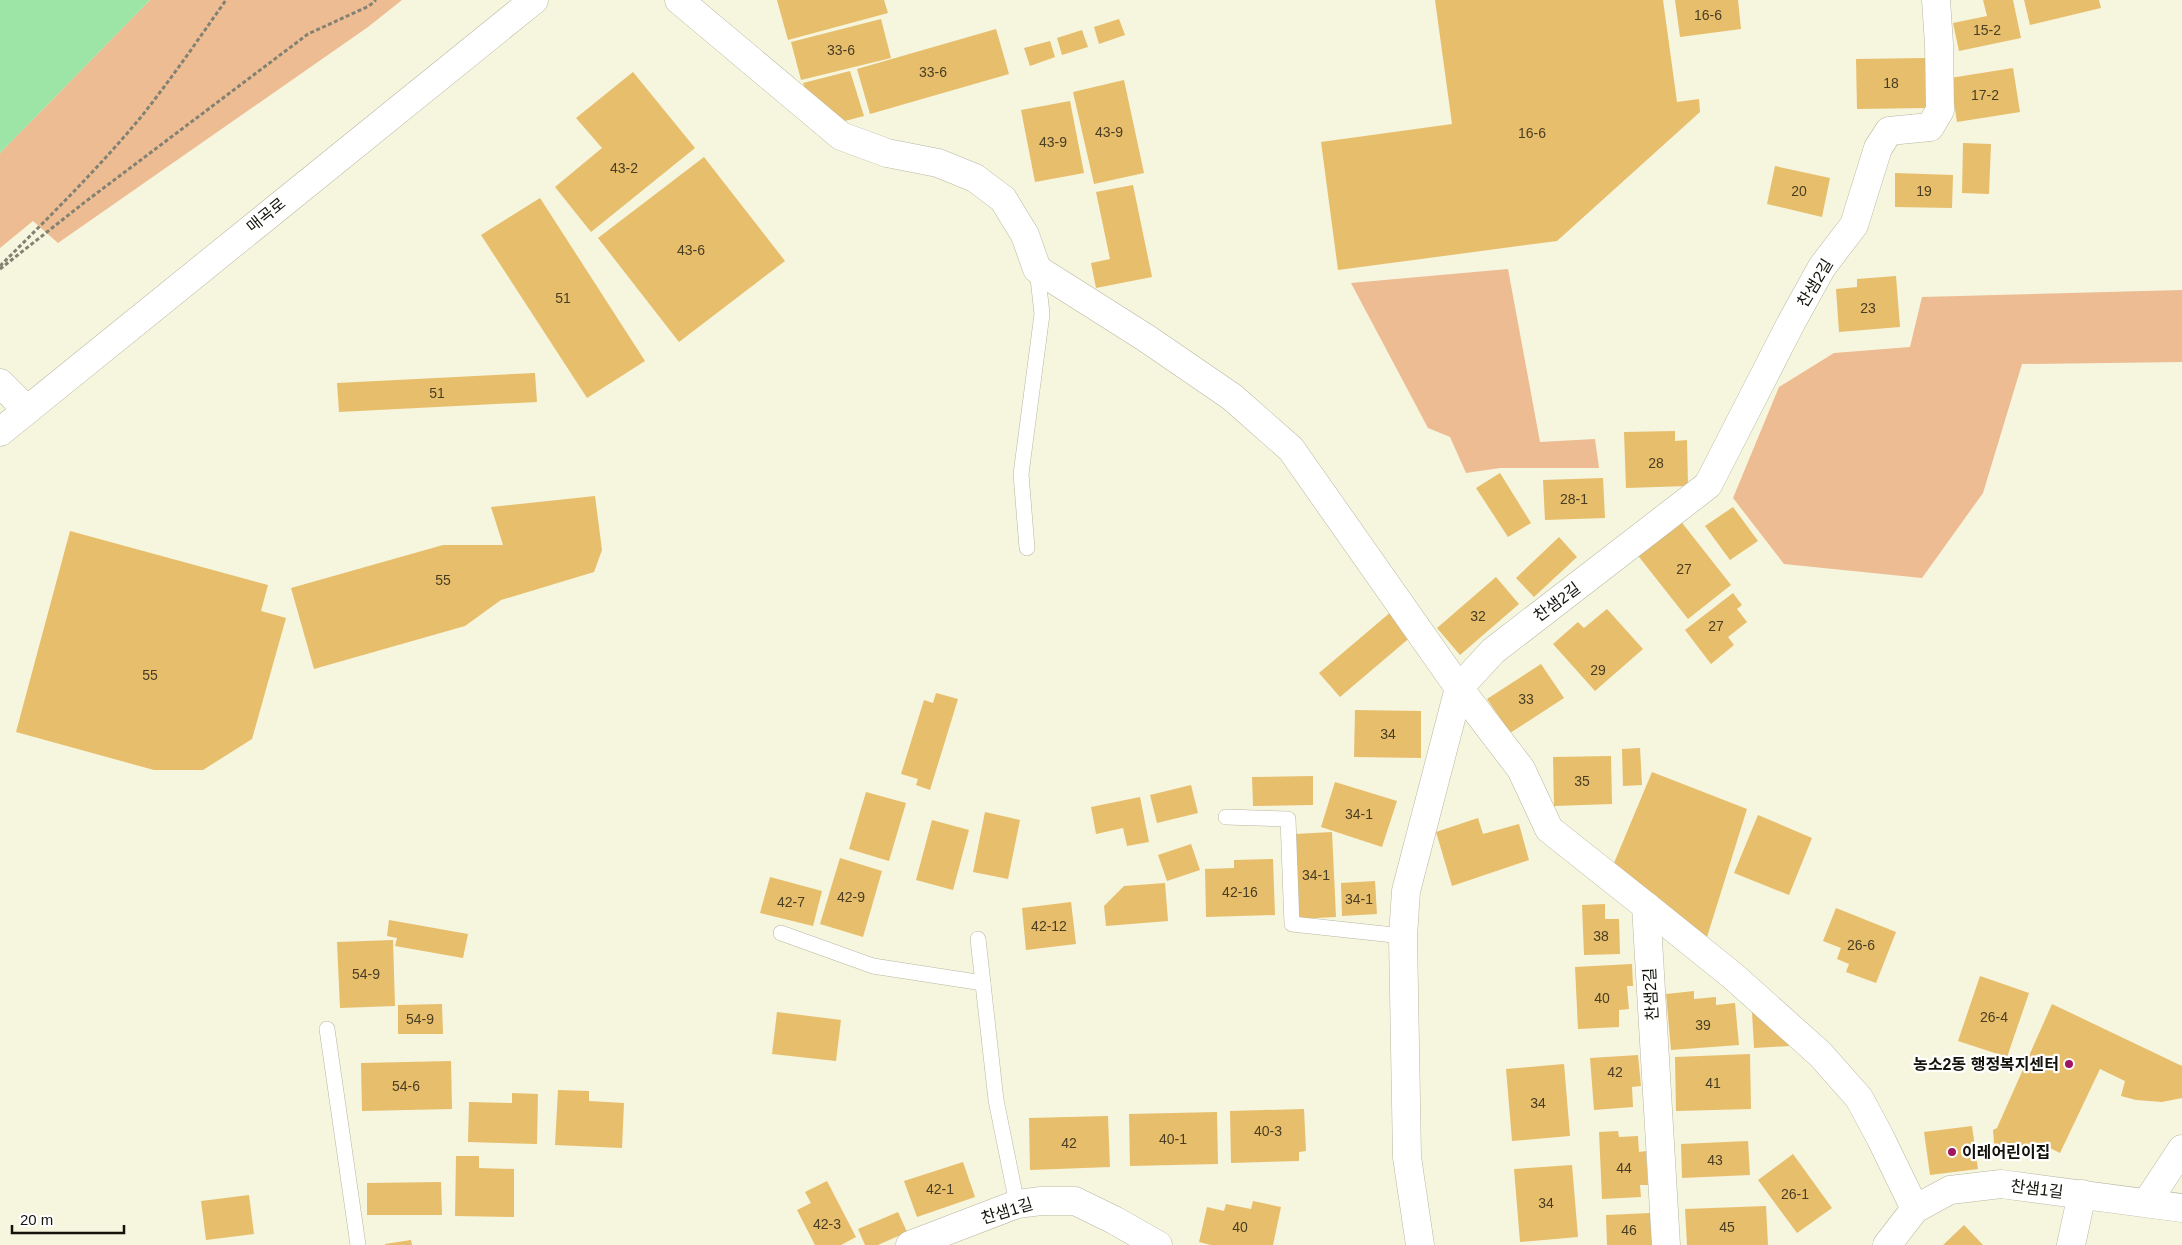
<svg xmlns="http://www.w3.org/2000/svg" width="2182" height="1245" viewBox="0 0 2182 1245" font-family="Arial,'Noto Sans KR',sans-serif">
  <rect width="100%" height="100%" fill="#f6f5de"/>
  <g fill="#edbc93">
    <path d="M150,0H402L368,27L58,243L33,221L0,248V153Z"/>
    <path d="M1508,269L1540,442L1595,439L1599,468H1500L1466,473L1450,437L1428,428L1351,283Z"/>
    <path d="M2182,290V362L2022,364L1983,493L1922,578L1784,564L1733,498L1779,387L1834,353L1910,347L1922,297Z"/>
  </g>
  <path fill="#9de4a7" d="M0,0H150L0,153Z"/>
  <g fill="#e7be6c">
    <path d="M777,0H884L888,13L788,40Z"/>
    <path d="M1435,0H1663L1677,102L1699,99L1700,112L1557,241L1338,270L1321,142L1452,124Z"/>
    <path d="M1675,0H1738L1741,29L1680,37Z"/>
    <path d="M1983,0H2013L2021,38L1959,51L1953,23L1987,16Z"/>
    <path d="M2024,0H2099L2101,8L2030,25Z"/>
    <path d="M881,19L891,58L801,80L791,42Z"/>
    <path d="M1119,19L1125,35L1099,44L1094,27Z"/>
    <path d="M996,29L1009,74L870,114L857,69Z"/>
    <path d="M1082,30L1088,47L1062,55L1057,38Z"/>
    <path d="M1050,41L1055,57L1030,66L1024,48Z"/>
    <path d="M1925,58L1926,108L1857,109L1856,59Z"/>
    <path d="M2013,68L2020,112L1957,122L1950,78Z"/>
    <path d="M850,71L864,116L841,122L805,89L803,83Z"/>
    <path d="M633,72L695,148L591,232L555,187L602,148L576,118Z"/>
    <path d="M1124,80L1144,173L1094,184L1073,92Z"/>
    <path d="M1070,101L1084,173L1035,182L1021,110Z"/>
    <path d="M1963,143L1991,144L1989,194L1962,193Z"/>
    <path d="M704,157L785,261L679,342L598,238Z"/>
    <path d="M1775,166L1830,178L1822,217L1767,204Z"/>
    <path d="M1895,173L1953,175L1952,208L1895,207Z"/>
    <path d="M1133,185L1152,277L1096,288L1091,263L1110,259L1096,192Z"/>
    <path d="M540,198L645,361L587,398L481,235Z"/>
    <path d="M1896,276L1900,327L1839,332L1836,289L1857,287V279Z"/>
    <path d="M535,373L537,402L339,412L337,383Z"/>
    <path d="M1675,431V441L1687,440L1688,486L1626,488L1624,432Z"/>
    <path d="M1500,473L1531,523L1508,537L1476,488Z"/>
    <path d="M1603,478L1605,518L1545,520L1543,480Z"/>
    <path d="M595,496L602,550L594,572L501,600L465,626L314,669L291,588L443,545H503L491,507Z"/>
    <path d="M1733,507L1758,541L1730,560L1705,526Z"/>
    <path d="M1679,519L1731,585L1688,619L1636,553Z"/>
    <path d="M70,531L268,585L261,611L286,618L252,739L203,770H154L16,732Z"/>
    <path d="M1559,537L1577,557L1534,597L1516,578Z"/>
    <path d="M1496,577L1519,604L1460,655L1437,628Z"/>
    <path d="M1733,593L1742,605L1737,609L1747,622L1728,637L1734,645L1711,664L1685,630Z"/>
    <path d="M1607,609L1643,649L1595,691L1553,644L1578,622L1584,628Z"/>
    <path d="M1392,611L1413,635L1340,697L1319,673Z"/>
    <path d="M1541,664L1564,698L1510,733L1487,699Z"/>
    <path d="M936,693L958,699L930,790L916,785L918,779L901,774L924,700L933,703Z"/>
    <path d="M1355,710L1421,711V758L1354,757Z"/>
    <path d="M1640,748L1642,785L1623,786L1622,749Z"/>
    <path d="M1611,756L1612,804L1554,806L1553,757Z"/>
    <path d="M1652,772L1747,809L1707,937L1614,863Z"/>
    <path d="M1313,776V805L1253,806L1252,777Z"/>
    <path d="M1335,782L1397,801L1382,847L1321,827Z"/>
    <path d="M1191,785L1198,813L1157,823L1150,795Z"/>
    <path d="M866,792L906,803L889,861L849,849Z"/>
    <path d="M1140,797L1149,842L1127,846L1123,828L1096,834L1091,807Z"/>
    <path d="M985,812L1020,820L1008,879L973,872Z"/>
    <path d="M1758,815L1812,838L1789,895L1734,873Z"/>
    <path d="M1478,818L1483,834L1519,824L1529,860L1452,886L1436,832Z"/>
    <path d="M932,820L969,830L953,890L916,880Z"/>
    <path d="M1332,832L1336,917L1299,919L1295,834Z"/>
    <path d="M1191,844L1200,870L1167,881L1158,855Z"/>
    <path d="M840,858L882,871L863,937L820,924Z"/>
    <path d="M1273,859L1275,915L1206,917L1205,869L1234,868V860Z"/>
    <path d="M770,877L822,891L813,926L760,913Z"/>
    <path d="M1375,881L1377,914L1342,916L1341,883Z"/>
    <path d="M1165,883L1168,921L1106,926L1104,906L1124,886Z"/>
    <path d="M1071,902L1076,944L1026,950L1022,908Z"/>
    <path d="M1605,904V919H1619L1620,954L1584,955L1582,905Z"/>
    <path d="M1836,908L1896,932L1876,983L1846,972L1849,964L1837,959L1841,948L1823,941Z"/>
    <path d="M389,920L468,934L463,958L395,946L397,938L387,936Z"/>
    <path d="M393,940L395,1006L340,1008L337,942Z"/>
    <path d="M1632,964L1633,986H1627L1629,1009L1619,1010V1027L1578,1029L1575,967Z"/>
    <path d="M1980,976L2029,993L2007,1057L1958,1041Z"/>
    <path d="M1694,991V999L1716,997V1005L1735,1003L1739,1045L1671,1050L1666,994Z"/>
    <path d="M442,1004L443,1034H398V1005Z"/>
    <path d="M2052,1004L2182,1066V1098L2162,1102L2136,1100L2121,1096L2125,1081L2100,1069L2060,1153L2040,1143L2035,1156H1995L1993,1130L1997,1128Z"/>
    <path d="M777,1012L841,1020L836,1061L772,1054Z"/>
    <path d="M1752,1012L1788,1039L1790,1046L1754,1048Z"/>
    <path d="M1750,1054L1751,1109L1676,1111L1675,1057Z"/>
    <path d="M1638,1055L1641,1086L1632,1087L1633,1107L1594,1110L1590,1058Z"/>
    <path d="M451,1061L452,1109L362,1111L361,1063Z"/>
    <path d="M1564,1064L1570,1136L1512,1141L1506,1069Z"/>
    <path d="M558,1090L589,1091V1101L624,1103L622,1148L555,1145Z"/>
    <path d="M512,1093L538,1094L537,1144L468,1142L469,1102L512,1103Z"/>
    <path d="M1304,1109L1306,1151L1299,1152V1161L1231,1163L1230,1111Z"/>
    <path d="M1217,1112L1218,1164L1130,1166L1129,1114Z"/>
    <path d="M1108,1116L1110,1167L1030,1170L1029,1118Z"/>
    <path d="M1972,1126L1978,1169L1930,1175L1924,1132Z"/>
    <path d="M1618,1131L1619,1137L1638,1136L1639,1152L1646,1151L1648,1185H1640L1641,1197L1602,1199L1599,1132Z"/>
    <path d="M1748,1141L1750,1175L1682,1178L1681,1144Z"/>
    <path d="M1793,1154L1832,1208L1797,1233L1758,1180Z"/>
    <path d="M456,1156H479V1168L514,1169V1217L455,1216Z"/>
    <path d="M963,1162L975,1197L917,1217L904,1181Z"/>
    <path d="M1572,1165L1578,1237L1520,1242L1514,1169Z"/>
    <path d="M827,1181L856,1237L841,1245H815L797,1210L811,1203L805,1192Z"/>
    <path d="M441,1182L442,1215H367V1183Z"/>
    <path d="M249,1195L254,1234L206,1240L201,1201Z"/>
    <path d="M1253,1201L1281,1207L1273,1245H1211L1199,1242L1207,1207L1224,1211L1226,1204L1251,1209Z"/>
    <path d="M1766,1206L1768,1245H1687L1685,1209Z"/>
    <path d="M898,1212L907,1232L878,1245H865L858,1229Z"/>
    <path d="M1650,1213L1652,1245H1607L1606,1215Z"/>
    <path d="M1964,1225L1983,1245H1943Z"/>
    <path d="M411,1240L412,1245H385V1244Z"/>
  </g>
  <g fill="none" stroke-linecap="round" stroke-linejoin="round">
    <g stroke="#b8b7a2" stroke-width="16">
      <g id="service">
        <path d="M1027,548L1021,474L1042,314L1037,269"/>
        <path d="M1226,817L1288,819L1292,924L1403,936"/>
        <path d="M781,933L873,966L983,983"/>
        <path d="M978,939L996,1100L1017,1204"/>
        <path d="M327,1029L358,1245"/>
      </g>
    </g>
    <g stroke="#b8b7a2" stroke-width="29">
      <g id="minor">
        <path d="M679,0L841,136L887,153L938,163L975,178L1003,199L1025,235L1037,269L1146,338L1232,397L1291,449L1459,688L1406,891L1403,936L1407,1157L1420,1245"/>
        <path d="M1646,906L1733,976L1820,1054L1859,1098L1880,1137L1915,1209"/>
        <path d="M2147,1202L2182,1149"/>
        <path d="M910,1245L1017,1204L1041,1201H1075L1114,1220L1158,1245"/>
        <path d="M1666,1245L1646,906L1549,829L1521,769L1459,688L1493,651L1708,485L1791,323L1822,267L1854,225L1878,148L1889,131L1930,127L1940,110L1939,44L1936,0"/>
        <path d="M1887,1245L1915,1209L1950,1190L2001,1184L2182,1208"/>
        <path d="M2071,1245L2082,1194"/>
      </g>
    </g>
    <g stroke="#b8b7a2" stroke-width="29">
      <g id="tertiary">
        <path d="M0,383L26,409"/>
        <path d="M0,432L534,0"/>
      </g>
    </g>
    <g stroke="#828172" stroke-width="3" stroke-dasharray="4 2.5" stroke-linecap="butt">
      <path d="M0,266C48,218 97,170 141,117C171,79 198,40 226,0"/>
      <path d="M0,269L85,202L308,34L369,6L376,0"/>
    </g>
    <use href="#service" stroke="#fff" stroke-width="15"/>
    <use href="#minor" stroke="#fff" stroke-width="28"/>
    <use href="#tertiary" stroke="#fff" stroke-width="28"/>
  </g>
  <g fill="#a1155f" stroke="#fff" stroke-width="2">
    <circle cx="2069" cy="1064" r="5"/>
    <circle cx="1952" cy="1152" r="5"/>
  </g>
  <g text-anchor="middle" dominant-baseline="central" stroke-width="4.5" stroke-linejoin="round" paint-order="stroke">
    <g font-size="14" fill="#493e23">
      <text x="1708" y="15">16-6</text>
      <text x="1987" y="30">15-2</text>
      <text x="841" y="50">33-6</text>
      <text x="933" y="72">33-6</text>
      <text x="1891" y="83">18</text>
      <text x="1985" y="95">17-2</text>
      <text x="1109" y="132">43-9</text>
      <text x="1532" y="133">16-6</text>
      <text x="1053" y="142">43-9</text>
      <text x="624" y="168">43-2</text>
      <text x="1799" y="191">20</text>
      <text x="1924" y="191">19</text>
      <text x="691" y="250">43-6</text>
      <text x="563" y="298">51</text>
      <text x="1868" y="308">23</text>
      <text x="437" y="393">51</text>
      <text x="1656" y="463">28</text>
      <text x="1574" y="499">28-1</text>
      <text x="1684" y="569">27</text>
      <text x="443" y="580">55</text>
      <text x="1478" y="616">32</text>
      <text x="1716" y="626">27</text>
      <text x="1598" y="670">29</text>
      <text x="150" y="675">55</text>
      <text x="1526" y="699">33</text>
      <text x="1388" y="734">34</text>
      <text x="1582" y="781">35</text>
      <text x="1359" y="814">34-1</text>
      <text x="1316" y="875">34-1</text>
      <text x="1240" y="892">42-16</text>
      <text x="851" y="897">42-9</text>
      <text x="1359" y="899">34-1</text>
      <text x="791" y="902">42-7</text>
      <text x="1049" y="926">42-12</text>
      <text x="1601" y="936">38</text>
      <text x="1861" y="945">26-6</text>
      <text x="366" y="974">54-9</text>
      <text x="1602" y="998">40</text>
      <text x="1994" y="1017">26-4</text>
      <text x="420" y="1019">54-9</text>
      <text x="1703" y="1025">39</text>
      <text x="1615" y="1072">42</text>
      <text x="1713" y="1083">41</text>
      <text x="406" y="1086">54-6</text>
      <text x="1538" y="1103">34</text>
      <text x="1268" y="1131">40-3</text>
      <text x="1173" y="1139">40-1</text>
      <text x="1069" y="1143">42</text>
      <text x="1715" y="1160">43</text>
      <text x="1624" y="1168">44</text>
      <text x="940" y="1189">42-1</text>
      <text x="1795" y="1194">26-1</text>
      <text x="1546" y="1203">34</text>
      <text x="827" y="1224">42-3</text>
      <text x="1240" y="1227">40</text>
      <text x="1727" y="1227">45</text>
      <text x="1629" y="1230">46</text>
    </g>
    <g font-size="16" fill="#14130b" stroke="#fff">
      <text transform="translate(266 215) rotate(-39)">매곡로</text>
      <text transform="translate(1815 283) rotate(-59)">찬샘2길</text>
      <text transform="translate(1557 602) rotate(-37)">찬샘2길</text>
      <text transform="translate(1651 994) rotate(-93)">찬샘2길</text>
      <text transform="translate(2037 1189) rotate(7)">찬샘1길</text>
      <text transform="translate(1007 1211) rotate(-17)">찬샘1길</text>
    </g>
    <g font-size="16" font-weight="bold" fill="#14130b" stroke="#fff" text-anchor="end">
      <text x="2059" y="1064">농소2동 행정복지센터</text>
      <text x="1962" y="1152" text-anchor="start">이레어린이집</text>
    </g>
  </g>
  <path d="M12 1225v8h112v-8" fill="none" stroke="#14130b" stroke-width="2.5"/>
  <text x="20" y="1225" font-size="15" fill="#14130b" stroke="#ffffff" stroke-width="4" paint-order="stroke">20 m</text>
</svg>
